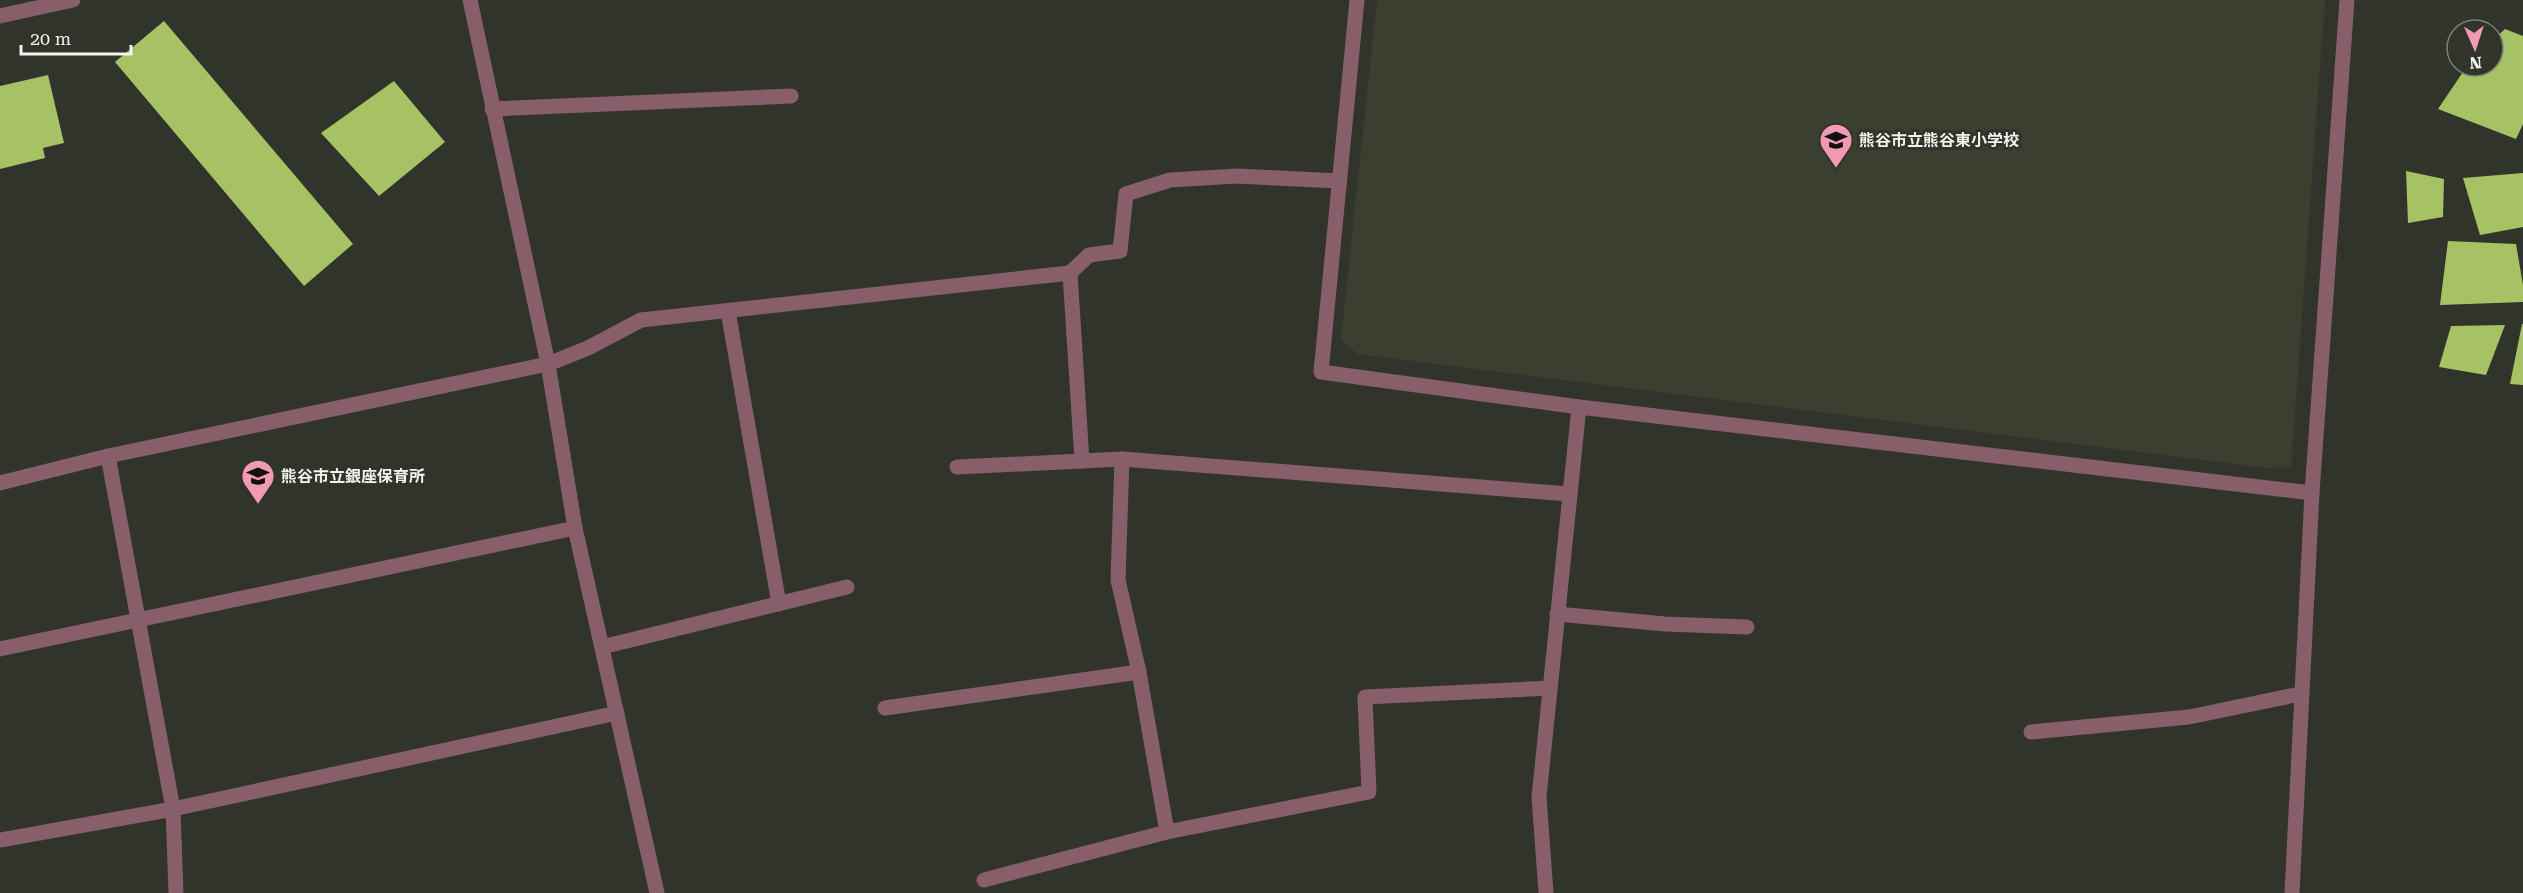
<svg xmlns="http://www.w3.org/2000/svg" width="2523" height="893" viewBox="0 0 2523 893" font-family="'Roboto Serif','Noto Sans JP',serif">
  <rect width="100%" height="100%" fill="#31342b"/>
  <path fill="#3a3f30" d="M1377,0H2325L2291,467L2268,468L1357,354L1341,339Z"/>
  <g fill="#a6c264">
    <path d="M164,21L353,244L304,286L115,62Z"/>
    <path d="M2505,29L2523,36V124L2516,139L2438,109L2467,66H2493V40Z"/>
    <path d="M48,75L64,143L43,148L45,158L0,169V86Z"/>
    <path d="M394,81L445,142L379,196L321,133Z"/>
    <path d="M2406,171L2444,179L2443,217L2408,223Z"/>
    <path d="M2523,173V227L2480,235L2463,178Z"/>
    <path d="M2448,241L2516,244L2523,285V302L2440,305Z"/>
    <path d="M2522,324H2523V385L2510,384Z"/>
    <path d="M2505,325L2486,375L2439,367L2451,326Z"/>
  </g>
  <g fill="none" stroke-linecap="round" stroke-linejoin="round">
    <g stroke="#875e69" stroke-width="15">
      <path d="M470,0L548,364L575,528L657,893"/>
      <path d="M1357,0L1321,372L1579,407L2312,493"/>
      <path d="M0,16L73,0"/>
      <path d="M492,109L791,96"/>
      <path d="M1070,273L1089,255L1120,251L1126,194L1170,180L1237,176L1339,181"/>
      <path d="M728,311L779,604"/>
      <path d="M108,456L548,364L588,348L641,320L1070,273L1082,461"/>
      <path d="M957,467L1122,459L1569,494"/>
      <path d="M0,483L108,456L173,809L176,893"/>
      <path d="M1557,614L1665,624L1747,627"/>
      <path d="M602,647L847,587"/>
      <path d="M0,649L575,528"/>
      <path d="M1139,672L1167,832"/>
      <path d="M885,708L1139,672L1118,580L1122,459"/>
      <path d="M2031,732L2189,717L2300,694"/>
      <path d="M0,840L173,809L617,713"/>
      <path d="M984,880L1167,832L1369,792L1365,697L1550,688"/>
      <path d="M1546,893L1539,797L1579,407"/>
      <path d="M2292,893L2312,493L2347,0"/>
    </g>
  </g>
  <defs>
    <g id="school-pin" transform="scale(1.725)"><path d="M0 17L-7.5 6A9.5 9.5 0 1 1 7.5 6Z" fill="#f19ab3" stroke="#31342b"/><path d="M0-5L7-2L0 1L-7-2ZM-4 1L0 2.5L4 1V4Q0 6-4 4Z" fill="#111"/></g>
  </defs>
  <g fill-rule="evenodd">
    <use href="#school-pin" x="1836" y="140"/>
    <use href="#school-pin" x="258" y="476"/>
  </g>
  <g text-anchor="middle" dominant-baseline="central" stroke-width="6" stroke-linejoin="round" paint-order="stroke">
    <g font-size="16" font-weight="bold" fill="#f1f3ed" stroke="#31342b" text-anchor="start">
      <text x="1859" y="140">熊谷市立熊谷東小学校</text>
      <text x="281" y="476">熊谷市立銀座保育所</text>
    </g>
  </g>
  <g transform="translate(2475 48) rotate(177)"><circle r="28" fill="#31342b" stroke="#7e8079" stroke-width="1.5"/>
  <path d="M0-4.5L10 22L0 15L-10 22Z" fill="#f19ab3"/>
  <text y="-9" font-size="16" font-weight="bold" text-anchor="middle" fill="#f1f3ed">N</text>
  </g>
  <path d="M21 45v9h110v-9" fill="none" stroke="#f1f3ed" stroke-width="3"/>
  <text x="30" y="45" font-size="18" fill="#f1f3ed" stroke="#31342b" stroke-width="4.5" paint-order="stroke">20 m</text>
</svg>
